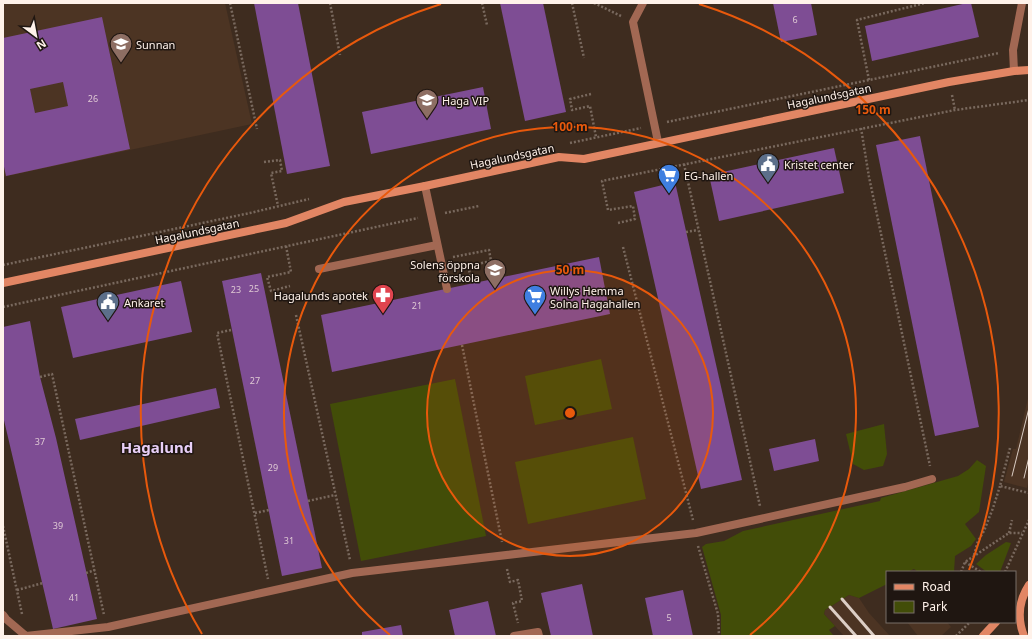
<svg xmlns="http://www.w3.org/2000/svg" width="1032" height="639" viewBox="0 0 1032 639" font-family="'Noto Sans',sans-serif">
  <rect width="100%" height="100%" fill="#3e2c1f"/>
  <g fill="#4c3423">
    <path d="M3,3H225L252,124L3,177Z"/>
    <path d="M1029,394V479L1027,488L1004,482L1013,449H1016Z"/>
    <path d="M849,595L859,598L869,613L890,636H844L824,614L825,610Z"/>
    <path d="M907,622H947L951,627L941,636H918Z"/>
  </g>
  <g fill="#424d08">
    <path d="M601,359L612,409L535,425L525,376Z"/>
    <path d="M455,379L486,536L361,561L330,404Z"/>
    <path d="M884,424L887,454L883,466L864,470L853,464L846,434Z"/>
    <path d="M633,437L646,499L528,524L515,462Z"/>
    <path d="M977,460L986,466L979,512L965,524L976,539L971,546L955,556L954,572H918L914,569L907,572H887V584L859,598L849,595L825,610L824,614L835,626L829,630L834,636H721V615L702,547L706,544L724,541L743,531L880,501L881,498L958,476L969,469Z"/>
    <path d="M1006,542L1011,543L1000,572H987L976,564L986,555Z"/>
  </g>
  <g fill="#7e4d94" fill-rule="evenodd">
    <path d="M254,3H298L330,166L287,174Z"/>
    <path d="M500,3H543L566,112L525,121Z"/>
    <path d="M773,3H811L817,35L781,42Z"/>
    <path d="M967,3H971L979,37L872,61L865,26Z"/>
    <path d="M102,17L130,149L6,176L3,162V38ZM63,82L68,106L35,113L30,89Z"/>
    <path d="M483,87L491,129L371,154L362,112Z"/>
    <path d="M920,136L979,427L935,436L876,145Z"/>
    <path d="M834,148L844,193L719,221L709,175Z"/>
    <path d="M675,182L742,480L701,489L634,192Z"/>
    <path d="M599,257L610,314L332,372L321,315Z"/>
    <path d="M261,273L322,568L282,576L222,281Z"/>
    <path d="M181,281L192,332L73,358L61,307Z"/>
    <path d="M30,321L40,377L56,438L97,619L53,629L3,416V327Z"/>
    <path d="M216,388L220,408L80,440L75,419Z"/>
    <path d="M815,439L819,461L774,471L769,449Z"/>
    <path d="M582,584L593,636H551L541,593Z"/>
    <path d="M683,590L693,636H653L645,598Z"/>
    <path d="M488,601L496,636H455L449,610Z"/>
    <path d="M401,625L403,636H362V632Z"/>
  </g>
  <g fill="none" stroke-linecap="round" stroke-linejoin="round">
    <g stroke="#79695e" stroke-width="2.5" stroke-dasharray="2 2" stroke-linecap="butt">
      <path d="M230,3L257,129"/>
      <path d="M330,3L340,55"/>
      <path d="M482,3L487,25"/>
      <path d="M572,3L584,58"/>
      <path d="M594,3L621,16"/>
      <path d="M869,80L857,20L925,3"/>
      <path d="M591,94L570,99L572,110L590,106L596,137"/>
      <path d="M952,95L955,110"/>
      <path d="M667,122L999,53"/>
      <path d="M861,128L869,177L930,466"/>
      <path d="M570,143L641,128"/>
      <path d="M264,162L280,160L282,171L271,173L278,206"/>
      <path d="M684,164L760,506"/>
      <path d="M445,213L479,206"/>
      <path d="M618,223L635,219L633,206L608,210L602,181L955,110L1029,100"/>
      <path d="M686,232L698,230"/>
      <path d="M286,246L291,272L267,277L271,291L290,286"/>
      <path d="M623,247L693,520"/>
      <path d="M453,257L489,250L491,261L468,266L471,278"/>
      <path d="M3,265L250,213L309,199"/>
      <path d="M3,307L418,218"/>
      <path d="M296,315L350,560"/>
      <path d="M231,330L217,333L268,579"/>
      <path d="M462,345L502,542"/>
      <path d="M40,377L52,374L104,615"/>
      <path d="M1010,448L1000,486L1029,493"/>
      <path d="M308,501L335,495"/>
      <path d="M255,513L269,510"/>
      <path d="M3,526L22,614"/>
      <path d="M1009,533L1012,520"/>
      <path d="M698,546L718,614L719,636"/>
      <path d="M974,555L978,541L984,531L993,508L1000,486"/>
      <path d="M965,562L981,572"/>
      <path d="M507,569L510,582L518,580L522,601L513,603L518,623"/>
      <path d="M961,572L965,562L1009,533H1022"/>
      <path d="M1005,572L1029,520"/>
      <path d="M86,573L95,570"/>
      <path d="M17,590L43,583"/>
      <path d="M956,636L970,622"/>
    </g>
    <g stroke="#a26853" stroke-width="8">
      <path d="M643,3L633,22L658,142"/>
      <path d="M425,186L447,289"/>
      <path d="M319,269L437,245"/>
      <path d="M3,615L6,619L26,636L108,627L352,573L696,533L905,487L932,479"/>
    </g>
    <g stroke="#a26853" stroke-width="8">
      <path d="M1014,71L1013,50L1022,3"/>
      <path d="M514,636L538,632L539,636"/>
    </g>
    <g stroke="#e28664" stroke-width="8">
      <path d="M3,283L286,223L344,202L425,186L559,157L584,159L949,82L1014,71L1029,70"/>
      <path d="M1024,636C1017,618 1018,602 1029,585"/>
    </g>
    <g stroke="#dccec5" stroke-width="1">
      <path d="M1012,476L1029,408"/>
      <path d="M1024,478L1029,457"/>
    </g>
    <g stroke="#dccec5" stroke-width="3">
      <path d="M842,599L874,636"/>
      <path d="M830,607L856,636"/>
    </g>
    <path stroke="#e28664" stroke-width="8" d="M983,636L996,622"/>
  </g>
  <circle cx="570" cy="413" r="143" fill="#e8590c" fill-opacity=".12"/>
  <g fill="none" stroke="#e8590c" stroke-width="2">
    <circle cx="570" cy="413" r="143"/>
    <path d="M390 635A286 286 0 1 1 750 635"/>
    <path d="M202 634A429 429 0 0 1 441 4M699 4A429 429 0 0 1 969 570"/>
  </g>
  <defs>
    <g id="school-pin" transform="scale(1.15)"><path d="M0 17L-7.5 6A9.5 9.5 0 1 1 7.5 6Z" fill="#8d6e63" stroke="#1f1611"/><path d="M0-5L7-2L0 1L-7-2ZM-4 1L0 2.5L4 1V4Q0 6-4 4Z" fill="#fff"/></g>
    <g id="civic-pin" transform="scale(1.15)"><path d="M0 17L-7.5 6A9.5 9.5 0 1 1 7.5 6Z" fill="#5c6f8a" stroke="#1f1611"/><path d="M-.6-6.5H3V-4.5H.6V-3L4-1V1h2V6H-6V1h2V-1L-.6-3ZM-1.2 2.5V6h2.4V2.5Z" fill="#fff"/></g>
    <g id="supermarket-pin" transform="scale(1.15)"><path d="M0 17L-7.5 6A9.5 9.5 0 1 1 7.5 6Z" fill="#3f7fe0" stroke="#1f1611"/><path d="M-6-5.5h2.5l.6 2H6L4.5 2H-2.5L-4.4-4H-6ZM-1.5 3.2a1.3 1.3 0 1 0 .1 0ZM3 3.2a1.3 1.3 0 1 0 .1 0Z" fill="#fff"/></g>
    <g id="pharmacy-pin" transform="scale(1.15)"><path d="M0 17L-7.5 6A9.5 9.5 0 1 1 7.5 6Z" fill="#e0444e" stroke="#1f1611"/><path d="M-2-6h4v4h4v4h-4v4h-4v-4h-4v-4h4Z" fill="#fff"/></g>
  </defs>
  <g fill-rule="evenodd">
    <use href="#school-pin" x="121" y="44"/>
    <use href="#school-pin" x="427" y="100"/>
    <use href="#civic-pin" x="768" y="164"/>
    <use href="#supermarket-pin" x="669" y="175"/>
    <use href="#school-pin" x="495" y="270"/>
    <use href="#pharmacy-pin" x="383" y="295"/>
    <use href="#supermarket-pin" x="535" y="296"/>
    <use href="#civic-pin" x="108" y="302"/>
  </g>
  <g text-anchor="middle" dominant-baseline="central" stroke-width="3" stroke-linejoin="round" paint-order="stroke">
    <g font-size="9" fill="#dfc9d4">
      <text x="795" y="19">6</text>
      <text x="93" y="98">26</text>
      <text x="254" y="288">25</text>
      <text x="236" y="289">23</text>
      <text x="417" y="305">21</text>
      <text x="255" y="380">27</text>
      <text x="40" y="441">37</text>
      <text x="273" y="467">29</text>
      <text x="58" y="525">39</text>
      <text x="289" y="540">31</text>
      <text x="74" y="597">41</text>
      <text x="669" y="617">5</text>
    </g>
    <g font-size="11" fill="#fff2ea" stroke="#1f1611" text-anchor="start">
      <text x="136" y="44">Sunnan</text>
      <text x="442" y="100">Haga VIP</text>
      <text x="784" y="164">Kristet center</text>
      <text x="684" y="175">EG-hallen</text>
      <text x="480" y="264" text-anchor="end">Solens öppna<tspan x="480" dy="13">förskola</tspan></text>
      <text x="550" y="290">Willys Hemma<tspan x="550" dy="13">Solna Hagahallen</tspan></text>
      <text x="368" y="295" text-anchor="end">Hagalunds apotek</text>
      <text x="124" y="302">Ankaret</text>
    </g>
    <g font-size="11" fill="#fff2ea" stroke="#1f1611">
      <text transform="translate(829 96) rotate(-12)">Hagalundsgatan</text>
      <text transform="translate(512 156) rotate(-12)">Hagalundsgatan</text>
      <text transform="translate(197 231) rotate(-12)">Hagalundsgatan</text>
    </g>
    <g font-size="15" font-weight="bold" fill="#e8cff7" stroke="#1f1611">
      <text x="157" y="447">Hagalund</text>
    </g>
  </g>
  <circle cx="570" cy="413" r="6" fill="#e8590c" stroke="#1f1611" stroke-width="2"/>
  <g font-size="12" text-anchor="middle" font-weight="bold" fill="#e8590c" stroke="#1f1611" stroke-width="3" stroke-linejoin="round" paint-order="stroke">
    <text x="873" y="114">150 m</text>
    <text x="570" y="131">100 m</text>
    <text x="570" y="274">50 m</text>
  </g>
  <rect width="1032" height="639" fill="none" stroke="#fff2ea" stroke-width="8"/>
  <rect x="886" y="571" width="130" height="52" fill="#1f1611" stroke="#796e68"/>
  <rect x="894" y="584" width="20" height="6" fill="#e28664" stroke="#796e68"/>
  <text x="922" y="591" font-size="12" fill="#fff2ea">Road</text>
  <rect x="894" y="601" width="20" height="12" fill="#424d08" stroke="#796e68"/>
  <text x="922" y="611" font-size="12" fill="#fff2ea">Park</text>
  <g transform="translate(36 36) rotate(148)" stroke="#1f1611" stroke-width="3" paint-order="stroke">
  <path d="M0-3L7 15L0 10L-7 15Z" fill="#fff2ea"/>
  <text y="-6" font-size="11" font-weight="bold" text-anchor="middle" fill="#fff2ea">N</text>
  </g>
</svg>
